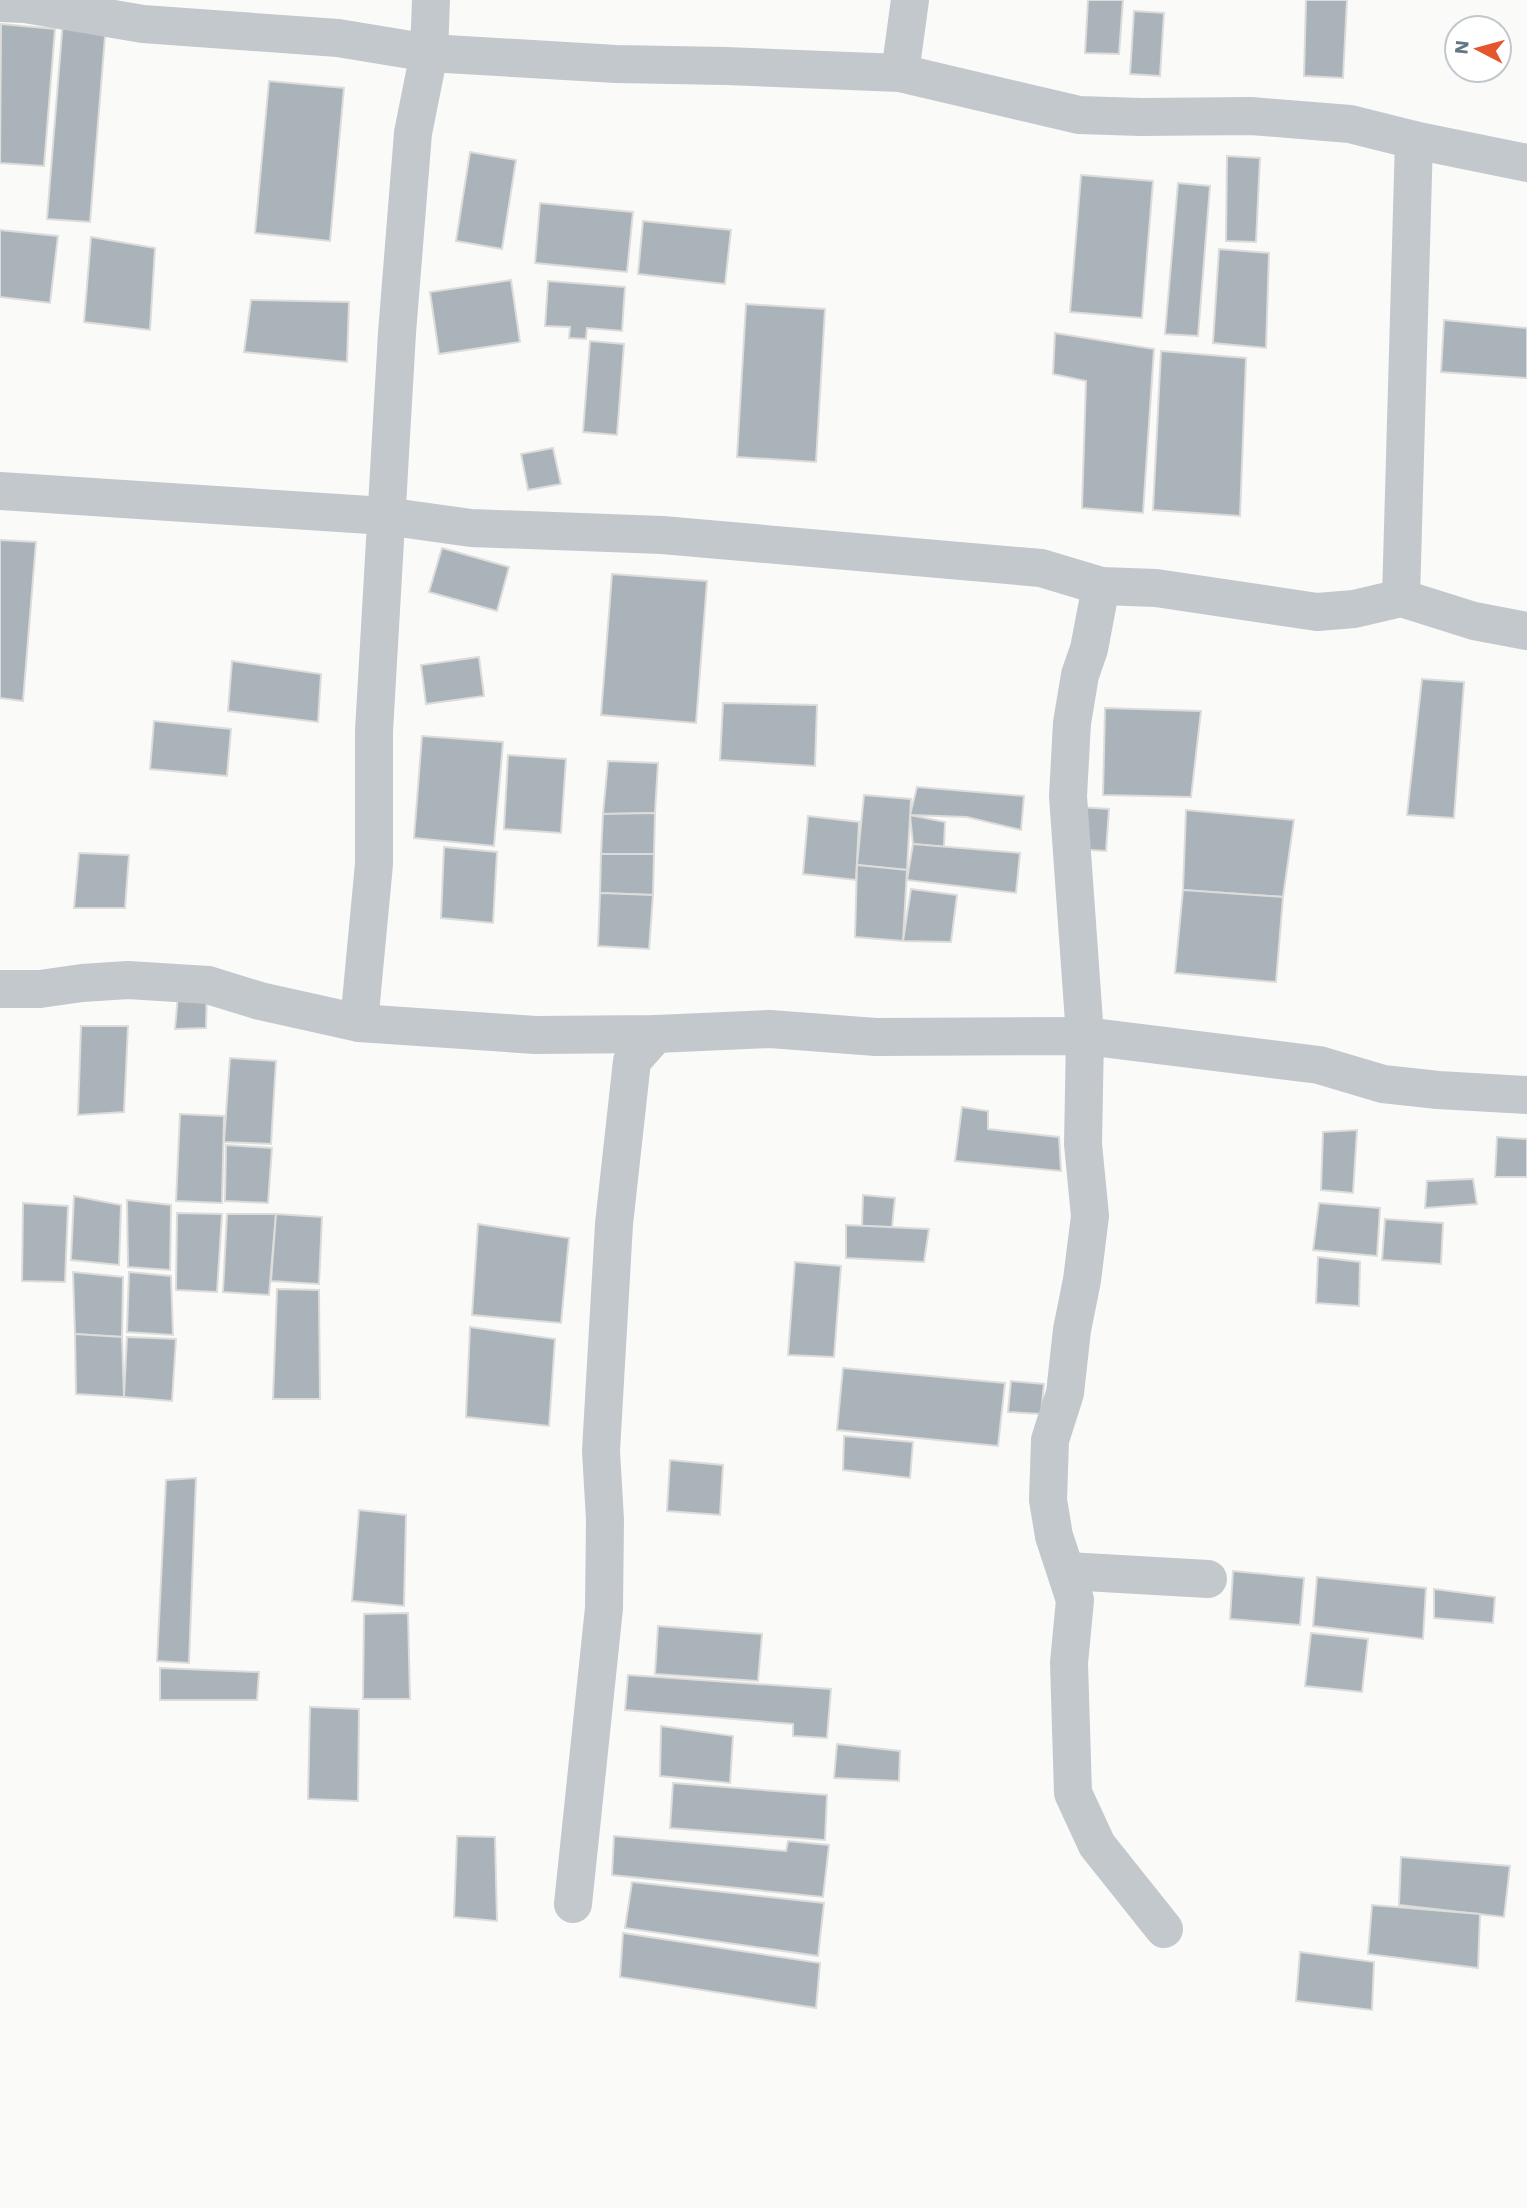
<svg xmlns="http://www.w3.org/2000/svg" width="1527" height="2208" viewBox="0 0 1527 2208" font-family="'Work Sans',sans-serif">
  <rect width="100%" height="100%" fill="#fafaf8"/>
  <g fill="#aab3b9" stroke="#dcdcda" stroke-width="2">
    <path d="M1088,0H1123L1119,54L1085,53Z"/>
    <path d="M1306,0H1347L1343,78L1304,76Z"/>
    <path d="M1134,11L1164,13L1160,76L1130,74Z"/>
    <path d="M63,20L106,24L90,222L47,219Z"/>
    <path d="M1,24L55,29L44,166L0,163Z"/>
    <path d="M269,81L344,88L330,241L255,233Z"/>
    <path d="M470,152L516,160L502,249L456,241Z"/>
    <path d="M1227,156L1260,158L1256,242L1226,241Z"/>
    <path d="M1081,175L1153,181L1142,318L1070,312Z"/>
    <path d="M1178,183L1210,186L1198,336L1165,334Z"/>
    <path d="M540,203L633,212L627,272L535,263Z"/>
    <path d="M643,221L731,230L725,284L638,274Z"/>
    <path d="M0,230L58,236L50,303L0,297Z"/>
    <path d="M91,237L155,248L150,330L84,322Z"/>
    <path d="M1219,249L1269,253L1266,348L1213,343Z"/>
    <path d="M511,280L520,342L439,354L430,292Z"/>
    <path d="M548,281L625,287L622,331L587,328L586,339L569,338L570,327L545,326Z"/>
    <path d="M251,300L349,302L347,362L244,352Z"/>
    <path d="M746,304L825,309L816,462L737,457Z"/>
    <path d="M1444,320L1527,328V378L1441,372Z"/>
    <path d="M1055,333L1154,349L1143,513L1082,508L1086,381L1053,374Z"/>
    <path d="M590,341L624,344L617,435L583,432Z"/>
    <path d="M1161,351L1246,358L1240,516L1153,510Z"/>
    <path d="M553,448L561,484L528,490L521,454Z"/>
    <path d="M0,540L36,542L23,701L0,698Z"/>
    <path d="M442,548L509,567L497,611L429,592Z"/>
    <path d="M612,574L707,581L696,723L601,715Z"/>
    <path d="M479,657L484,696L426,704L421,665Z"/>
    <path d="M232,661L321,674L318,722L228,711Z"/>
    <path d="M1422,679L1464,682L1454,818L1407,815Z"/>
    <path d="M723,703L817,705L815,766L720,760Z"/>
    <path d="M1105,708L1201,711L1191,797L1103,795Z"/>
    <path d="M154,721L231,729L227,776L150,769Z"/>
    <path d="M422,736L503,742L494,846L414,838Z"/>
    <path d="M508,755L566,759L561,833L504,829Z"/>
    <path d="M608,761L658,763L655,813L603,814Z"/>
    <path d="M917,787L1024,796L1021,830L967,817L910,815Z"/>
    <path d="M864,795L911,799L907,870L857,865Z"/>
    <path d="M1079,807L1109,809L1106,851L1076,849Z"/>
    <path d="M1186,810L1294,820L1283,897L1183,890Z"/>
    <path d="M655,813L654,854H601L603,814Z"/>
    <path d="M910,815L945,822L944,847L913,844Z"/>
    <path d="M808,816L859,822L856,880L803,874Z"/>
    <path d="M913,844L1020,853L1016,893L907,880Z"/>
    <path d="M444,847L497,852L493,923L441,918Z"/>
    <path d="M79,853L129,855L125,908H74Z"/>
    <path d="M601,854H654L653,895L600,893Z"/>
    <path d="M857,865L907,870L903,941L855,937Z"/>
    <path d="M911,889L957,895L951,942L903,941Z"/>
    <path d="M1183,890L1283,897L1276,982L1175,973Z"/>
    <path d="M600,893L653,895L649,949L598,946Z"/>
    <path d="M179,984L207,985L206,1028L175,1029Z"/>
    <path d="M81,1026H128L124,1112L78,1115Z"/>
    <path d="M230,1058L276,1061L271,1144L224,1142Z"/>
    <path d="M962,1107L988,1111V1129L1059,1137L1061,1171L955,1161Z"/>
    <path d="M180,1114L224,1116L222,1203L176,1201Z"/>
    <path d="M1357,1130L1353,1193L1321,1190L1323,1132Z"/>
    <path d="M1497,1137L1527,1139V1177H1495Z"/>
    <path d="M226,1145L272,1148L268,1203L225,1201Z"/>
    <path d="M1473,1179L1477,1204L1425,1208L1427,1181Z"/>
    <path d="M863,1195L895,1198L892,1227L862,1226Z"/>
    <path d="M74,1196L121,1205L119,1265L71,1260Z"/>
    <path d="M127,1200L171,1205L170,1270L128,1267Z"/>
    <path d="M23,1203L68,1206L65,1282L22,1281Z"/>
    <path d="M1319,1203L1380,1208L1377,1256L1313,1250Z"/>
    <path d="M177,1213L222,1214L217,1292L176,1290Z"/>
    <path d="M227,1214H276L269,1295L223,1292Z"/>
    <path d="M276,1214L322,1217L319,1284L271,1281Z"/>
    <path d="M1385,1219L1443,1223L1441,1264L1382,1260Z"/>
    <path d="M478,1224L569,1238L561,1323L472,1315Z"/>
    <path d="M846,1225L929,1229L924,1262L846,1258Z"/>
    <path d="M1318,1257L1360,1262L1359,1306L1316,1303Z"/>
    <path d="M795,1262L841,1266L834,1357L788,1355Z"/>
    <path d="M73,1272L123,1277L122,1337L75,1334Z"/>
    <path d="M129,1272L171,1276L173,1335L127,1332Z"/>
    <path d="M277,1289L319,1290L320,1399H273Z"/>
    <path d="M470,1327L555,1339L549,1426L466,1417Z"/>
    <path d="M75,1334L122,1337L124,1397L76,1394Z"/>
    <path d="M127,1337L176,1339L172,1401L124,1397Z"/>
    <path d="M843,1368L1005,1383L998,1446L837,1430Z"/>
    <path d="M1011,1381L1044,1384L1041,1414L1008,1412Z"/>
    <path d="M844,1436L913,1442L910,1478L843,1470Z"/>
    <path d="M670,1460L723,1465L720,1515L667,1511Z"/>
    <path d="M196,1478L189,1663L157,1661L166,1480Z"/>
    <path d="M359,1510L406,1515L404,1606L352,1601Z"/>
    <path d="M1233,1571L1304,1578L1300,1625L1230,1619Z"/>
    <path d="M1317,1577L1426,1588L1423,1639L1313,1626Z"/>
    <path d="M1434,1589L1495,1597L1493,1623L1434,1618Z"/>
    <path d="M408,1613L410,1699H363L364,1614Z"/>
    <path d="M658,1626L762,1634L758,1681L655,1674Z"/>
    <path d="M1311,1633L1368,1639L1362,1692L1305,1686Z"/>
    <path d="M160,1668L259,1672L257,1700H160Z"/>
    <path d="M628,1675L831,1689L827,1738L793,1736V1724L625,1710Z"/>
    <path d="M310,1707L359,1709L358,1801L308,1799Z"/>
    <path d="M661,1726L733,1736L730,1783L660,1776Z"/>
    <path d="M837,1744L900,1751L899,1781L834,1778Z"/>
    <path d="M673,1783L827,1795L825,1840L670,1828Z"/>
    <path d="M457,1836L495,1837L497,1921L454,1917Z"/>
    <path d="M614,1836L786,1851L788,1841L829,1845L823,1897L612,1875Z"/>
    <path d="M1401,1857L1510,1866L1504,1917L1399,1905Z"/>
    <path d="M632,1882L824,1903L818,1956L625,1928Z"/>
    <path d="M1372,1905L1480,1914L1478,1968L1368,1954Z"/>
    <path d="M623,1933L820,1963L816,2008L620,1977Z"/>
    <path d="M1300,1952L1374,1962L1372,2010L1296,2001Z"/>
  </g>
  <g fill="none" stroke-linecap="round" stroke-linejoin="round">
    <g stroke="#c3c8cc" stroke-width="38">
      <path d="M0,3L25,4L143,24L338,38L429,53L616,64L726,66L900,73L1079,115L1141,117L1251,116L1350,124L1414,140L1527,163"/>
      <path d="M900,73L910,0"/>
      <path d="M0,491L385,516L471,528L662,535L1041,568L1101,586L1156,588L1317,612L1354,609L1401,598L1474,621L1527,631"/>
      <path d="M1101,586L1089,649L1080,675L1072,723L1068,796L1085,1036L1083,1144L1090,1216L1082,1280L1072,1330L1065,1393L1050,1440L1048,1500L1054,1536L1075,1600L1069,1663L1073,1793L1097,1845L1164,1929"/>
      <path d="M1401,598L1414,140"/>
      <path d="M0,989H40L82,983L128,980L208,985L260,1001L359,1023L535,1035L656,1034L770,1029L876,1037L1085,1036L1319,1065L1383,1084L1438,1090L1527,1095"/>
      <path d="M359,1023L374,864V731L397,333L413,133L429,53L431,0"/>
      <path d="M1067,1571L1208,1579"/>
      <path d="M573,1904L604,1608L605,1520L601,1451L614,1224L632,1061L656,1034"/>
    </g>
  </g>
  <g transform="translate(1478 49) rotate(276)"><circle r="33" fill="#ffffff" stroke="#c1c8cd" stroke-width="2"/>
  <path d="M0-5L12 26L0 18L-12 26Z" fill="#e4572e"/>
  <text y="-10" font-size="19" font-weight="bold" text-anchor="middle" fill="#657683">N</text>
  </g>
</svg>
